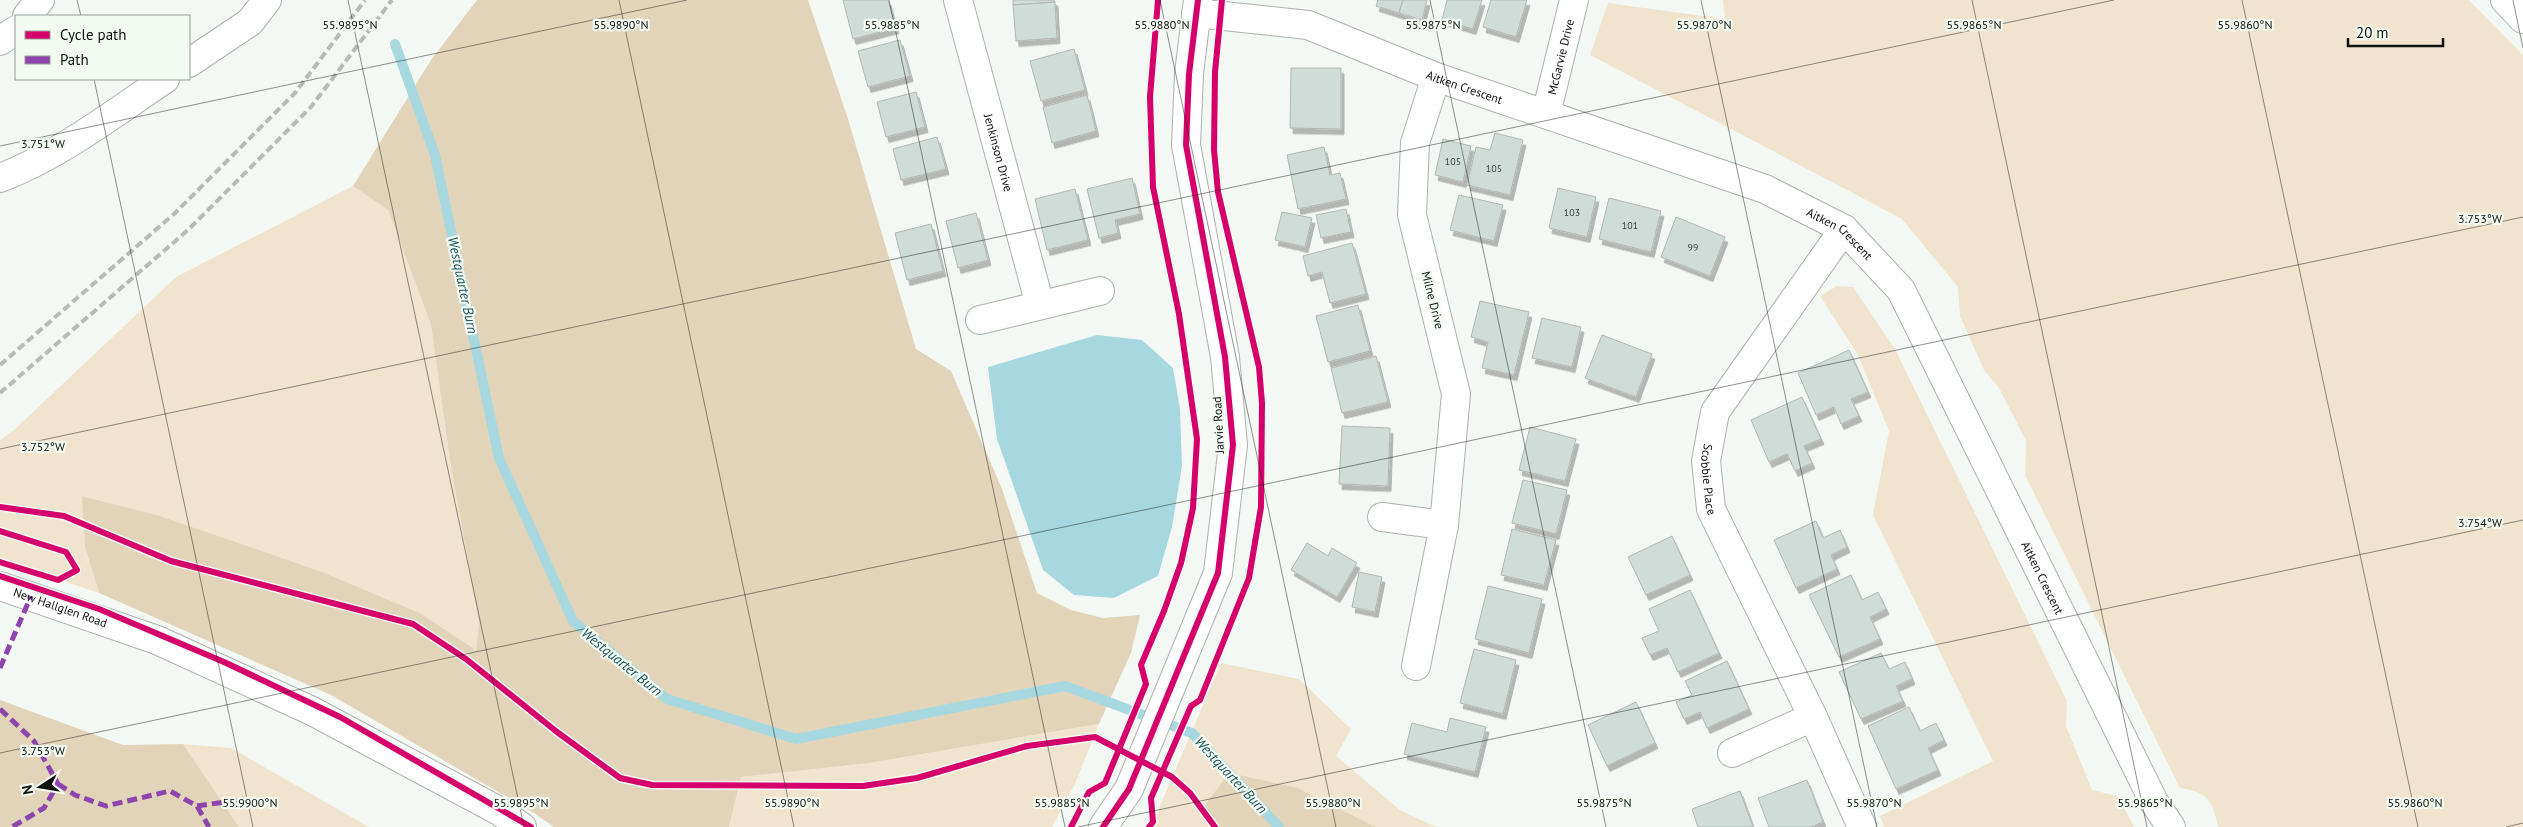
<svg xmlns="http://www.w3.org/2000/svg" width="2523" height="827" viewBox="0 0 2523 827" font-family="'PT Sans',sans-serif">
  <defs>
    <filter id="shadow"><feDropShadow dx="3" dy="5.5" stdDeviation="0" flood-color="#0004"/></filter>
  </defs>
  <rect width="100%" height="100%" fill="#f4f8f4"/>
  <g fill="#f0e4ce">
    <path d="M1723,0H2469L2523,55V827H2218C2213,800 2207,792 2180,788L2025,475L2026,441L1999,388L1984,370L1960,316L1958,287L1902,219L1590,55L1608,3L1725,19Z"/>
    <path d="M353,186L388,210L431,325L450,461L479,623L476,650L420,613L320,571L157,515L83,496L85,547L99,593L0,560V440L14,430L176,277Z"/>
    <path d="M1837,286L1853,287L1895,349L2067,701L2066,726L2092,790L2118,796L2134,827H1884L1880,816L1993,761L1873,515L1889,431L1858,355L1820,296Z"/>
    <path d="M1221,663L1299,679L1351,729L1336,756L1400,810L1436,827H1376L1298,788L1203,808L1216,827H1151Z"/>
    <path d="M1099,724L1075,784L1052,827H729L741,777L869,763Z"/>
    <path d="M183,744L231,748L369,827H239Z"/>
  </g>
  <g fill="#e2d4b9">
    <path d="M477,0H808L848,119L916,349L951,371L1002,489L1037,593L1071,610L1103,618L1140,615L1131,653L1099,724L869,763L741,777L729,827H554L531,811L331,695L99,593L85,547L82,496L157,515L320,571L420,613L476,650L479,623L450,461L431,325L388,210L353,186L431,60Z"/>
    <path d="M0,700L123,745L183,744L239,827H0Z"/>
    <path d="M1229,773L1298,788L1376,827H1216L1203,808Z"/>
  </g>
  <path fill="#a8d8df" d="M1097,335L1142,340L1173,368L1180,409L1182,466L1172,527L1158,576L1114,598L1074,595L1043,570L997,439L988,367Z"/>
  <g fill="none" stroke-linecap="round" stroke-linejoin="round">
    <path stroke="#a8d8df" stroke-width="10" d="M395,44L435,155L499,458L573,621L667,699L796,739L1065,686L1192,733L1279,827"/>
  </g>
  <g fill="#cfdcd7" stroke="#b3b7b4" filter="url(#shadow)">
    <path d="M843,0H888L896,28L853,39Z"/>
    <path d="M1013,0H1054L1055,2L1013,5Z"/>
    <path d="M1378,0H1403L1399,13L1376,6Z"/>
    <path d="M1403,0H1427L1422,20L1399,13Z"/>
    <path d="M1447,0H1482L1473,29L1442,20Z"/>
    <path d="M1491,0H1527L1516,37L1483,27Z"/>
    <path d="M1055,2L1057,38L1016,41L1013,5Z"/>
    <path d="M900,40L910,76L868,87L858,51Z"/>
    <path d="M1074,49L1085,90L1041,101L1030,61Z"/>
    <path d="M1291,68H1341V129L1290,128Z"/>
    <path d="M916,92L925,127L886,137L877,102Z"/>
    <path d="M1087,95L1096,131L1052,143L1043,107Z"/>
    <path d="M1495,133L1523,140L1510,195L1467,185L1476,147L1490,150Z"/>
    <path d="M937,137L946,169L901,180L893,149Z"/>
    <path d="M1443,139L1471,146L1463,182L1435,175Z"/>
    <path d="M1324,147L1330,175L1340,173L1346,199L1298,209L1287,155Z"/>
    <path d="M1132,178L1140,214L1115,220L1118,233L1099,238L1087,189Z"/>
    <path d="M1558,188L1596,197L1587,237L1549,228Z"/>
    <path d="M1075,189L1088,240L1047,250L1035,199Z"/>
    <path d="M1459,195L1503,205L1494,241L1450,230Z"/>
    <path d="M1609,198L1661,211L1651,252L1599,239Z"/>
    <path d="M1346,209L1351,232L1321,238L1316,215Z"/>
    <path d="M1282,212L1312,218L1305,247L1275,240Z"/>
    <path d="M976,213L988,260L958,268L946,221Z"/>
    <path d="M1676,217L1725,237L1710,276L1661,257Z"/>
    <path d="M931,224L943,271L907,280L895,233Z"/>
    <path d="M1352,243L1366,294L1330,303L1322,272L1308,276L1303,256Z"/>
    <path d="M1480,301L1529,312L1514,375L1482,368L1488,342L1471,337Z"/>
    <path d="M1358,305L1370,351L1328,362L1316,316Z"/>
    <path d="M1542,318L1581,327L1572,367L1532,358Z"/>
    <path d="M1602,335L1652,354L1636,397L1585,378Z"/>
    <path d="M1849,350L1868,392L1851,399L1859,416L1841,424L1834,407L1816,415L1798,373Z"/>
    <path d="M1376,356L1388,402L1342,413L1331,368Z"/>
    <path d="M1802,397L1821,439L1804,446L1812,463L1795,471L1787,454L1769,462L1751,420Z"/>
    <path d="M1342,426L1390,428L1388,486L1339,484Z"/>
    <path d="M1530,427L1576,439L1565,481L1519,470Z"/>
    <path d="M1523,480L1567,490L1556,534L1512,523Z"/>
    <path d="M1816,521L1823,538L1840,530L1847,547L1831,555L1837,569L1796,588L1774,540Z"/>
    <path d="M1512,529L1556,540L1544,585L1501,575Z"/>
    <path d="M1672,536L1690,575L1646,595L1628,557Z"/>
    <path d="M1307,543L1328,556L1332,548L1357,563L1337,597L1291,570Z"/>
    <path d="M1359,572L1382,577L1375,612L1352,607Z"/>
    <path d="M1851,575L1862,600L1878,592L1886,609L1870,617L1880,639L1839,657L1809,595Z"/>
    <path d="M1488,586L1542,599L1529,653L1475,639Z"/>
    <path d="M1690,590L1719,653L1678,672L1667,648L1650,655L1642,638L1659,631L1649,609Z"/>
    <path d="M1474,649L1516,660L1503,714L1460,703Z"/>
    <path d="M1881,653L1889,669L1905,662L1912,679L1896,686L1903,701L1861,719L1839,672Z"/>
    <path d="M1727,661L1749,709L1707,728L1700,712L1684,719L1676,702L1692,695L1685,681Z"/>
    <path d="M1636,702L1655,743L1607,766L1588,725Z"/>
    <path d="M1909,707L1920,731L1936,723L1944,740L1928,748L1938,770L1896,789L1868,726Z"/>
    <path d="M1450,718L1486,727L1475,772L1404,754L1412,723L1447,732Z"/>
    <path d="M1807,780L1823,822L1811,827H1769L1758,798Z"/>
    <path d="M1740,791L1753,827H1698L1692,809Z"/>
  </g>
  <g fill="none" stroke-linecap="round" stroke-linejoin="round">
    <g stroke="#aeb1ae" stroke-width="30">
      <g id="street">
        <path id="s1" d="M958,0L1040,305"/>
        <path d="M2505,0L2523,19"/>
        <path id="s2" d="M1196,13L1308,25L1436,77L1765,189L1844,229L1901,290L2154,802L2171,827"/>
        <path d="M27,16L40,0"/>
        <path d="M0,41L16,30"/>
        <path id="s3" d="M1546,114L1574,0"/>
        <path id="s4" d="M1844,229L1715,412L1706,461L1711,509L1813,717L1862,827"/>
        <path d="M980,320L1100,291"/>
        <path d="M1382,517L1444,525"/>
        <path d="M1416,666L1444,525L1456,394L1412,215L1415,143L1436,77"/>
        <path d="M1732,753L1813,717"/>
      </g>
    </g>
    <g stroke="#aeb1ae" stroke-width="30">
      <g id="secondary">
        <path d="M189,63L250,22L267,0"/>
        <path d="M0,178C60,155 113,114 165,79"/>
        <path id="s5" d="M0,586L157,640L312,711L499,811L522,827"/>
        <path d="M1103,827L1129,789L1218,573L1233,445L1225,357L1186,145L1189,74L1198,0"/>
      </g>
    </g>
    <use href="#street" stroke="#fdfefd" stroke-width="28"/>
    <use href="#secondary" stroke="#fdfefd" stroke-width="28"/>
    <g stroke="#b8b9b8" stroke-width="4" stroke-dasharray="8 4" stroke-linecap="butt">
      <path d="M0,365L174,214L295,93L365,0"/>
      <path d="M0,393L188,230L311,107L392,0"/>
    </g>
    <g stroke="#8e44ad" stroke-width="5" stroke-dasharray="10 5" stroke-linecap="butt">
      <path d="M0,668L31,596"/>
      <path d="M0,709L34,741L58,784L44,808L12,827"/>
      <path d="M58,784L75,795L106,806L170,791L197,806L209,827"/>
      <path d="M197,806L239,800"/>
    </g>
    <g stroke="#f2faf2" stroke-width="9">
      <g id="cycleway">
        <path d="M0,507L64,516L171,561L413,624L466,659L557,732L620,778L652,785L863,786L917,778L1027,746L1095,737L1172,777L1190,793L1215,827"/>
        <path d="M0,531L66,552L77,570L58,580L0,562"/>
        <path d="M0,576L99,609L224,662L340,717L531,827"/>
        <path d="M1071,827L1089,792L1105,783L1146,684L1141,665L1164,611L1181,563L1193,508L1197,439L1179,314L1153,187L1150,97L1158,0"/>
        <path d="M1103,827L1129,789L1218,573L1233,445L1225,357L1186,145L1189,74L1198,0"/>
        <path d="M1149,827L1153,822L1151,798L1191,706L1200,700L1249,578L1261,507L1262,403L1259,367L1218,192L1214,150L1215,72L1222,0"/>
      </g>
    </g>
    <use href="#cycleway" stroke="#d6006c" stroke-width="6"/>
  </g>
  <path fill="none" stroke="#0d100d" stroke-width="1" stroke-opacity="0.45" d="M77,0L81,16M348,0L524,827M619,0L794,827M889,0L1065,827M1160,0L1336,827M1430,0L1606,827M1701,0L1877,827M1972,0L2147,827M2242,0L2418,827M2513,0L2523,48M94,79L253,827M0,146L687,0M0,449L2114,0M0,753L2523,217M1078,827L2523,520M2506,827L2523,823"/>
  <g text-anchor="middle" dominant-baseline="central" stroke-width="4.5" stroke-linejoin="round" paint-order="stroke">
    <g font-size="10" fill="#3e4340">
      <text x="1453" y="161">105</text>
      <text x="1494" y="168">105</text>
      <text x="1572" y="212">103</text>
      <text x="1630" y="225">101</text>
      <text x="1693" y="247">99</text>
    </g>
    <g font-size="12" fill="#0d100d" stroke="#f2faf2">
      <text stroke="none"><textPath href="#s3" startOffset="59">McGarvie Drive</textPath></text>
      <text stroke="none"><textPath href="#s2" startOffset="281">Aitken Crescent</textPath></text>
      <text stroke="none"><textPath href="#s1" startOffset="158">Jenkinson Drive</textPath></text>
      <text stroke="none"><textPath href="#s2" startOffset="686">Aitken Crescent</textPath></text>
      <text transform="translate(1433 300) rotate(76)">Milne Drive</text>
      <text transform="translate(1218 425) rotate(-93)">Jarvie Road</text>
      <text stroke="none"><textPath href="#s4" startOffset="292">Scobbie Place</textPath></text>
      <text stroke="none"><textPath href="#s2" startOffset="1091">Aitken Crescent</textPath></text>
      <text stroke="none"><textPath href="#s5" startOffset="64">New Hallglen Road</textPath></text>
    </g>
    <g font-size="14" font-style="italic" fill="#18535b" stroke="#f2faf2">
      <text transform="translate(463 285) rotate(78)">Westquarter Burn</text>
      <text transform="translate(622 662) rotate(39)">Westquarter Burn</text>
      <text transform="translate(1231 775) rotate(47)">Westquarter Burn</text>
    </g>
  </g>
  <g font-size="12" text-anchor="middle" fill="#0d100d" stroke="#f2faf2" stroke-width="4.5" stroke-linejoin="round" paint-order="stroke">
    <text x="350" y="29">55.9895°N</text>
    <text x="621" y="29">55.9890°N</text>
    <text x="892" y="29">55.9885°N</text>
    <text x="1162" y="29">55.9880°N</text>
    <text x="1433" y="29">55.9875°N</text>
    <text x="1704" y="29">55.9870°N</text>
    <text x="1974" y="29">55.9865°N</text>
    <text x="2245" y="29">55.9860°N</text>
    <text x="43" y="148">3.751°W</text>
    <text x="2480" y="223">3.753°W</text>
    <text x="43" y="451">3.752°W</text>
    <text x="2480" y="527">3.754°W</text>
    <text x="43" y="755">3.753°W</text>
    <text x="250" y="807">55.9900°N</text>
    <text x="521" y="807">55.9895°N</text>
    <text x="792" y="807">55.9890°N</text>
    <text x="1062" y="807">55.9885°N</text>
    <text x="1333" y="807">55.9880°N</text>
    <text x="1604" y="807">55.9875°N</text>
    <text x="1874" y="807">55.9870°N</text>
    <text x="2145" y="807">55.9865°N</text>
    <text x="2415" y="807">55.9860°N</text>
  </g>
  <rect x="15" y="15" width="175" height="65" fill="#f2faf2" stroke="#969c96"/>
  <rect x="25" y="31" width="25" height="8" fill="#d6006c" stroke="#969c96"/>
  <text x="60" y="40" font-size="15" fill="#0d100d">Cycle path</text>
  <rect x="25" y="56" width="25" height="8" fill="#8e44ad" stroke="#969c96"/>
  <text x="60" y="65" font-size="15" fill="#0d100d">Path</text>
  <g transform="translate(40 787) rotate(258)" stroke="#f2faf2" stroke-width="4" paint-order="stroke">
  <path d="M0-4L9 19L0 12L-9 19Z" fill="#0d100d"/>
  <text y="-8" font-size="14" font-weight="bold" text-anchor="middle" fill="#0d100d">N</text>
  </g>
  <path d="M2348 38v8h95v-8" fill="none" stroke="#0d100d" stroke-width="2.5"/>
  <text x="2356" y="38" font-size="15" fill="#0d100d" stroke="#f2faf2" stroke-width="4" paint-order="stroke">20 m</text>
</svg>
